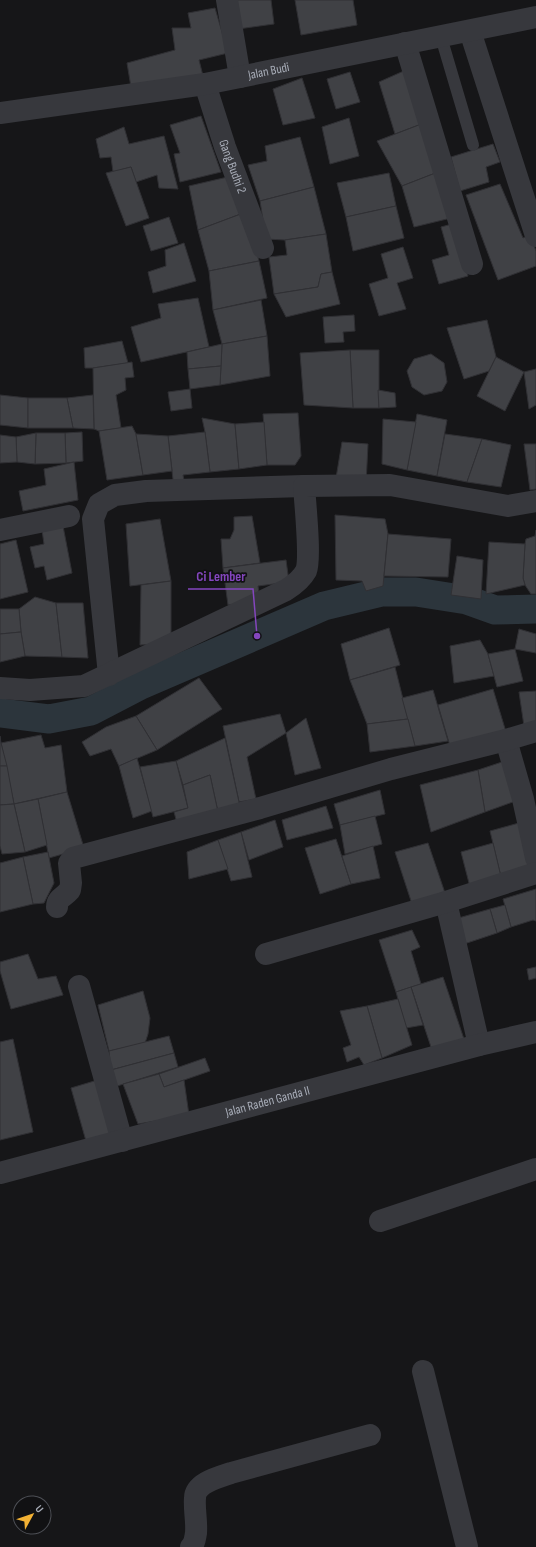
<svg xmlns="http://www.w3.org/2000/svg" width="536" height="1547" viewBox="0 0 536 1547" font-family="'Sofia Sans Condensed',sans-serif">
  <rect width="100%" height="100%" fill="#161618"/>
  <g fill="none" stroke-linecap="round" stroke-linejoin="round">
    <path stroke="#2c353c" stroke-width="29" d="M0,713L49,719L91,711L141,685L324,606L382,592H416L467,600L495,610L536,609"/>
  </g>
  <g fill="#404145" stroke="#303034">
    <path d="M234,0H271L274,24L238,29Z"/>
    <path d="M295,0H353L357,25L301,35Z"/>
    <path d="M215,8L228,53L199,60L203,76L132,93L127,63L175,50L172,28H191L188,13Z"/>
    <path d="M406,70L424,123L395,134L379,82Z"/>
    <path d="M350,72L360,102L336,109L327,79Z"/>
    <path d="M302,78L315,118L283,125L273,89Z"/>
    <path d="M201,116L221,172L180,182L174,154L180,153L170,125Z"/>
    <path d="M349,118L359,156L330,164L322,127Z"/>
    <path d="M424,123L438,172L402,186L377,141Z"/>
    <path d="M124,127L129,144L164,136L178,189L159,188L157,175L136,182L131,167L113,172L111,157L100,158L96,139Z"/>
    <path d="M300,137L314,187L260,201L248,165L267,161L265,146Z"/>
    <path d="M493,144L500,162L486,167L489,182L460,191L451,157Z"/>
    <path d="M131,167L149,218L126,226L106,173Z"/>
    <path d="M438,172L451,218L414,227L402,186Z"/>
    <path d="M389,173L396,206L346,217L337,183Z"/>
    <path d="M232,176L246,212L198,230L189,186Z"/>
    <path d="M500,184L523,238L530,235L536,251V266L498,280L466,195Z"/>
    <path d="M314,187L326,234L285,240L266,239L260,201Z"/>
    <path d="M396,206L404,238L353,251L346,217Z"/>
    <path d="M246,212L259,261L209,271L198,230Z"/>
    <path d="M169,217L178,243L151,251L143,226Z"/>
    <path d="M452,224L468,276L439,284L432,260L449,255L441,227Z"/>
    <path d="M326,234L332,272L321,274L318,287L274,294L269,257L287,255L285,240Z"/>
    <path d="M184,243L196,281L153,293L148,272L166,266L165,250Z"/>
    <path d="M403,247L413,278L397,283L406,309L379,316L369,284L388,278L381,254Z"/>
    <path d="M259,261L267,298L213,310L209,271Z"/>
    <path d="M332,272L340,304L286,317L274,294L318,287L321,274Z"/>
    <path d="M198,298L209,347L141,362L131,327L161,318L158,304Z"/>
    <path d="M261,300L267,336L222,344L213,310Z"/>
    <path d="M354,315L355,331L343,332L344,342L325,343L323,317Z"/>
    <path d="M487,320L496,357L489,371L464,379L447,328Z"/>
    <path d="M267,336L270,376L220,385L222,344Z"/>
    <path d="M122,341L128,363L93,368H85L84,348Z"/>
    <path d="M222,344L221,366L188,369L187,352Z"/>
    <path d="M350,350H379V408H353Z"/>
    <path d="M350,350L353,408L304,405L300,353Z"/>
    <path d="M431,354L444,363L447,382L442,391L424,395L412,387L407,371L414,359Z"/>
    <path d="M496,357L524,372L505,411L477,396Z"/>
    <path d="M132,362L134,377L125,378L126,390L116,395L121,428L99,431L94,429L93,368Z"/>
    <path d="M221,366L220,385L190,389L188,369Z"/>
    <path d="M536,369V405L529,409L524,372Z"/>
    <path d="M190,389L192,408L171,411L168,392Z"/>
    <path d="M378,390L395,393L396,407L379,408Z"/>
    <path d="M0,395L28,398V428L0,425Z"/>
    <path d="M93,395L94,429L73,428L67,398Z"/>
    <path d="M28,398H67L73,428H28Z"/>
    <path d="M298,413L301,456L295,465H267L263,414Z"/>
    <path d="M417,414L447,420L437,476L407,470Z"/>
    <path d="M202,418L235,424L239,469L210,472L205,432Z"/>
    <path d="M383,419L416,422L407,470L382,464Z"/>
    <path d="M264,422L267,465L239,469L235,424Z"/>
    <path d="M132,426L136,434L143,475L107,480L99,431Z"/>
    <path d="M82,432L83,461L66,463L65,433Z"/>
    <path d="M205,432L210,472L183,475L185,487L174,488L168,436Z"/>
    <path d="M36,433H65L66,463L35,464Z"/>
    <path d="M36,433L35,464L17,462L16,437Z"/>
    <path d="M136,434L168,436L172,471L143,475Z"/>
    <path d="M445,434L482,439L467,482L437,476Z"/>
    <path d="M0,435L16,437L17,462L0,463Z"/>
    <path d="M482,439L511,445L501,487L467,482Z"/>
    <path d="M342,442L368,444L366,484L336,478Z"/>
    <path d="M524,444H536V489L530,490Z"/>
    <path d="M74,462L78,500L23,511L19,491L46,485L44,469Z"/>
    <path d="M335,515L385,519L388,534L383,586L366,591L362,581L336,580Z"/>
    <path d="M252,516L260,563L223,568L221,539H230L234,530V517Z"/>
    <path d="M160,519L171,581L130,586L126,524Z"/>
    <path d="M63,526L72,573L47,580L44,566L35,568L30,547L44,544L42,530Z"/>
    <path d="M536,530V594H531L525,585L523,578L525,544L526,539L535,536Z"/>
    <path d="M388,534L451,539L448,577L384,576Z"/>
    <path d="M16,540L28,592L0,599V544Z"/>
    <path d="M489,542L525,544L523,578L525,585L486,594Z"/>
    <path d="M457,556L483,560L481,599L451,595Z"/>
    <path d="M286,560L289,582L258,586L260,601L228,605L223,568Z"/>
    <path d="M171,581V643L140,645L141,585Z"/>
    <path d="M35,597L56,603L62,657L25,656L21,632L19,609Z"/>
    <path d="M56,603H83L88,658L62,657Z"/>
    <path d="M0,609H19L21,632L0,634Z"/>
    <path d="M389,628L400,665L350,680L341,644Z"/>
    <path d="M519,629L536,634V653L515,649Z"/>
    <path d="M21,632L25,656L0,662V634Z"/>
    <path d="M480,640L488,654L494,676L454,683L450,646Z"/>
    <path d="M515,649L523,681L497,687L488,654Z"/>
    <path d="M395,667L408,719L367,724L350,680Z"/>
    <path d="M199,678L222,709L157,750L136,716Z"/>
    <path d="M493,689L506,732L450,746L438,705Z"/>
    <path d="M433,690L448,741L415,746L402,698Z"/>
    <path d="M536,691V722L524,726L519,692Z"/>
    <path d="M280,714L286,733L247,757L256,799L239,802L223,726Z"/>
    <path d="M136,716L157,750L119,766L111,749L90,756L82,742L106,727Z"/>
    <path d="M306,718L321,768L295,775L286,733Z"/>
    <path d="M408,719L415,746L370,752L367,724Z"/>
    <path d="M41,735L45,748L61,745L67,792L14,804L1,743Z"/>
    <path d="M0,736L1,743L7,766H0Z"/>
    <path d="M225,738L239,802L238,807L218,812L210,775L183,785L176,761Z"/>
    <path d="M137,758L152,811L133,818L119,766Z"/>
    <path d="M511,759L521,799L485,812L478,770Z"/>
    <path d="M176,761L188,808L153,817L140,767Z"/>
    <path d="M0,766H7L14,804L0,805Z"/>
    <path d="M478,770L485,812L431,832L420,785Z"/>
    <path d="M210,775L218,812L177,823L174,812L188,808L183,785Z"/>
    <path d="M380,790L385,814L340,825L334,804Z"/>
    <path d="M67,792L84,848L49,858L38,799Z"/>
    <path d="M38,799L47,845L25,852L14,804Z"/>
    <path d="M14,804L25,852L2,854L0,846V805Z"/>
    <path d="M326,806L333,828L287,840L282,820Z"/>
    <path d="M375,816L382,844L345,854L340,825Z"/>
    <path d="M275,820L283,847L249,860L241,832Z"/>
    <path d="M519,823L530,869L502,881L490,831Z"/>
    <path d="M241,832L252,877L231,881L218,840Z"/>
    <path d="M336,839L351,884L320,894L305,848Z"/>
    <path d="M218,840L228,869L189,879L187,852Z"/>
    <path d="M428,843L446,896L413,907L395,852Z"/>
    <path d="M493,843L502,881L470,887L461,852Z"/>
    <path d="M373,846L380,878L351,884L342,856Z"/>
    <path d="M48,852L54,883L44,903L33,904L23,857Z"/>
    <path d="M23,857L33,904L0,912V863Z"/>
    <path d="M536,889V921L533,920L511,927L503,899Z"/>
    <path d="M505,905L511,927L497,933L490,909Z"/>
    <path d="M490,909L497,933L461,945L455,919Z"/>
    <path d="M412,930L420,947L411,951L421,984L396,992L379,940Z"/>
    <path d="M28,954L38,979L56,976L63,995L11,1009L0,971V962Z"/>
    <path d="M536,967V978L529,980L527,969Z"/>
    <path d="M443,977L465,1042L433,1053L411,987Z"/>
    <path d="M411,987L423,1025L406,1028L396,992Z"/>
    <path d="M143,991L150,1018L148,1034L145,1043L109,1051L98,1005Z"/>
    <path d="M398,999L412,1045L382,1058L367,1006Z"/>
    <path d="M367,1006L382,1058L364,1065L359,1057L347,1062L343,1048L351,1045L340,1011Z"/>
    <path d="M169,1036L174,1053L111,1070L109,1051Z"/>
    <path d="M13,1039L33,1132L0,1140V1042Z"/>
    <path d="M174,1053L178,1067L114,1087L111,1070Z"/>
    <path d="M205,1058L210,1071L164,1087L159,1074Z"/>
    <path d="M159,1074L164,1087L184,1080L189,1115L138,1124L123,1084Z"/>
    <path d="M101,1079L114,1133L86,1141L71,1088Z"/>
  </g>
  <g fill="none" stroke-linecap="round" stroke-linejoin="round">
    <path stroke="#37383d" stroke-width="12" d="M441,37L473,145"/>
    <g stroke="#37383d" stroke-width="22">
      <path d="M227,0L240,77"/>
      <path d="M470,31L536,236"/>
      <path d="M405,43L472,264"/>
      <path id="s1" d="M205,84L225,147L263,248"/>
      <path id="s2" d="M0,113L205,84L536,17"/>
      <path d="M0,530L69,516"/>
      <path d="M109,675L93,519L99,504L115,495L146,491L304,486"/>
      <path d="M0,688L30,690L84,686L286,590C294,585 301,580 306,571C311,559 305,502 304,486L390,485L508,506L536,501"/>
      <path d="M506,740L523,799L536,858"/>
      <path d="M446,902L479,1045"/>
      <path d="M57,907C57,898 64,897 70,890L71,883L69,863L73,858L260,808L391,769L506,740L536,731"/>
      <path d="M266,954L446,902L536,873"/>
      <path d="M79,986L122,1141"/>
      <path id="s3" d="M0,1173L479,1045L536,1032"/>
      <path d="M380,1221L536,1169"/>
      <path d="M423,1371L467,1547"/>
      <path d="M191,1547C195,1543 195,1538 196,1533C197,1521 194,1510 195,1498C195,1483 219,1477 231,1473L370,1435"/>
    </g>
  </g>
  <g text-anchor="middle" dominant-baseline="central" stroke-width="3.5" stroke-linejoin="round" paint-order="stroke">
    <g font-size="13" fill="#a8adb8" stroke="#111113">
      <text stroke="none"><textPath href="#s2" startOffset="272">Jalan Budi</textPath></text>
      <text stroke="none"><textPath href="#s1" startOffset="87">Gang Budhi 2</textPath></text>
      <text stroke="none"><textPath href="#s3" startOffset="277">Jalan Raden Ganda II</textPath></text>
    </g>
  </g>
  <path fill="none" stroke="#8446be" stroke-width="1.5" d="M257 636L253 589H188"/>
  <circle fill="#8446be" stroke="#111113" stroke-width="1.5" cx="257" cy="636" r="4"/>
  <g font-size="14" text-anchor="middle" font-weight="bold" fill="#8446be" stroke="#111113" stroke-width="3.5" stroke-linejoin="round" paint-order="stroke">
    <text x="221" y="581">Ci Lember</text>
  </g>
  <g transform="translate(32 1515) rotate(50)"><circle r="19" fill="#111113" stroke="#4d4f55"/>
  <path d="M0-3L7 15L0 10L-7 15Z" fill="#f2b134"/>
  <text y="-6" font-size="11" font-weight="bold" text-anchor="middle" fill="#a8adb8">U</text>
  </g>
</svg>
